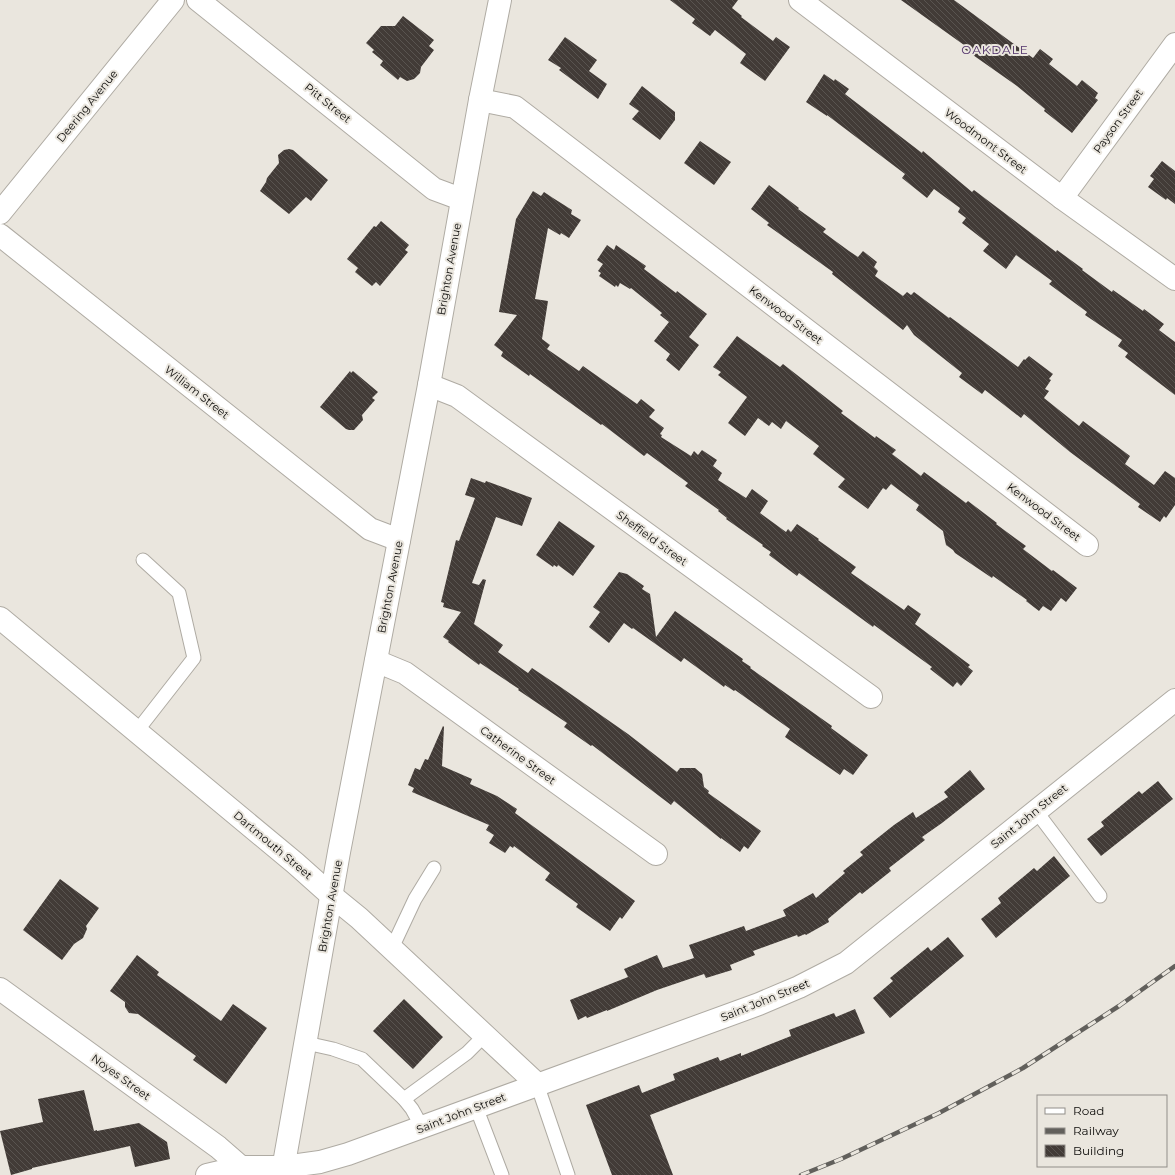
<svg xmlns="http://www.w3.org/2000/svg" width="1175" height="1175" viewBox="0 0 1175 1175" font-family="Montserrat,sans-serif">
  <defs>
    <pattern id="building-back-hatch" width="6" height="6" patternUnits="userSpaceOnUse"><rect width="6" height="6" fill="#423b37"/><path d="M-1 5l2 2M0 0l6 6M5-1l2 2" fill="none" stroke="#595450"/></pattern>
  </defs>
  <rect width="100%" height="100%" fill="#eae6de"/>
  <g fill="url(#building-back-hatch)">
    <path d="M670,0H738L732,8L742,16L741,17L773,41L776,37L790,47L765,81L740,63L746,54L715,30L710,36L692,23L695,19Z"/>
    <path d="M901,0H954L1033,58L1040,49L1053,59L1049,64L1077,86L1082,80L1098,93L1095,98L1098,100L1072,133L1044,111L1045,109L1017,86L963,48L964,45Z"/>
    <path d="M403,16L434,40L429,46L434,50L421,67L420,73L414,79L407,81L400,77L398,80L380,65L383,61L372,52L374,50L366,43L381,26H395Z"/>
    <path d="M565,37L597,60L589,71L607,84L598,99L559,70L561,68L548,60Z"/>
    <path d="M824,74L834,81L835,79L849,89L845,94L922,153L923,151L972,192L974,190L1056,252L1057,250L1083,269L1082,270L1112,292L1113,290L1143,311L1144,309L1164,324L1159,330L1175,342V395L1125,357L1128,353L1118,346L1122,340L1085,315L1087,312L1049,284L1052,281L1016,255L1006,269L983,251L989,244L962,223L966,218L958,212L960,208L934,189L927,198L902,178L905,174L827,115V116L806,102Z"/>
    <path d="M642,86L675,112V120L660,140L632,119L639,111L629,104Z"/>
    <path d="M700,141L731,162L714,185L684,163Z"/>
    <path d="M289,149L293,150L328,180L311,201L306,197L289,214L260,191L266,182L267,178L279,163L278,155L284,150Z"/>
    <path d="M1162,161L1175,171V204L1167,198L1166,200L1148,187L1154,179L1150,176Z"/>
    <path d="M769,185L799,208L798,209L826,229L823,232L849,251L858,257L863,251L877,262L874,267L878,271L875,276L903,296L907,292L911,295L914,292L949,318L950,317L1018,367L1024,359L1025,360L1029,356L1053,374L1049,379L1051,380L1045,389L1049,391L1044,398L1079,426L1083,421L1130,456L1125,464L1154,485L1165,471L1175,478V505L1166,518L1164,516L1160,522L1138,507L1140,504L1070,452L1024,414L1021,418L985,390L982,394L959,377L962,373L914,335L907,325L903,330L832,274L833,272L767,225L769,223L751,209Z"/>
    <path d="M533,191L541,196L544,192L553,198L572,210L571,214L581,220L569,238L561,233L560,235L548,228L535,299L548,301L542,339L550,345L547,349L579,371L583,366L637,404L641,399L655,410L649,417L664,428L660,434L662,435L661,437L691,456L694,451L698,455L702,450L717,460L713,466L722,473L718,480L746,498L752,489L768,501L760,513L786,532L788,529L791,532L797,524L819,539L818,540L856,567L851,573L904,610L908,605L921,614L915,624L970,665L968,667L973,671L961,686L957,682L953,687L930,669L932,667L874,625L873,627L799,573L797,576L769,555L771,552L762,546L763,545L726,519L727,518L718,511L719,510L685,486L688,483L647,453L644,456L602,424L601,425L530,374L529,376L501,356L503,352L494,345L517,315L499,312L516,219Z"/>
    <path d="M381,221L409,245L405,250L408,252L380,286L376,282L372,286L355,272L358,268L347,259L374,226L376,227Z"/>
    <path d="M607,245L614,250L616,245L646,266L644,269L676,293L677,291L707,314L689,337L699,345L679,371L666,360L670,354L654,341L669,322L660,315L662,313L631,288L630,289L620,283L618,287L616,285L615,287L599,276L601,273L598,271L603,264L597,260Z"/>
    <path d="M737,336L780,367L783,364L843,411L841,413L875,438L876,436L896,450L892,454L921,476L924,472L966,503L968,501L997,523L996,524L1026,546L1023,549L1052,571L1053,570L1077,588L1066,602L1061,598L1051,611L1043,606L1039,611L1026,601L1027,600L993,576L992,578L955,553L953,550L946,545L943,531L916,510L919,505L891,484L886,490L883,488L868,509L838,487L845,479L813,454L819,446L786,421L781,429L772,422L769,426L758,418L745,436L728,423L747,397L718,375L721,372L713,367Z"/>
    <path d="M350,371L351,373L353,371L378,392L372,398L375,400L362,415L363,420L354,430H349L346,429L320,407Z"/>
    <path d="M471,478L485,483L486,481L532,498L522,526L496,517L472,583L479,585L483,579L486,580L474,624L503,645L498,652L528,673L532,668L562,688L628,734L677,772L680,768H695L702,774L704,787L709,791L708,793L761,831L748,849L744,846L740,852L721,838V839L674,801L671,805L592,745L591,746L564,727L567,723L518,690L519,689L480,663L479,665L448,642L449,641L443,637L461,612L443,607L444,603L441,602L456,540L459,541L475,498L465,495Z"/>
    <path d="M559,521L595,546L573,576L558,565L557,567L554,565L553,567L536,555Z"/>
    <path d="M619,572L627,574L644,586L642,589L650,594L656,637L675,611L743,659L742,661L751,667L750,668L832,726L831,728L868,755L853,775L844,769L840,775L785,737L790,729L735,690L734,691L725,685L724,687L684,658L681,662L633,628L632,629L624,623L609,643L589,627L600,612L593,607Z"/>
    <path d="M443,726L444,727L442,766L472,779L470,784L497,796L517,809L515,813L635,901L622,919L620,917L610,931L576,907L578,904L545,880L550,873L514,846L513,848L510,846L505,853L489,843L494,835L486,830L489,825L412,792L414,788L408,785L415,768L420,770L425,759L428,760Z"/>
    <path d="M970,770L985,789L942,823L922,837L925,840L889,868L891,871L862,894L860,892L828,919L829,922L806,935L805,934L798,937L797,935L753,951L755,955L730,965L732,970L706,978L704,974L657,990L607,1011V1010L587,1018L586,1016L578,1020L570,1000L628,977L624,969L657,955L663,968L694,958L689,945L744,926L746,931L786,916L783,910L813,893L816,898L845,873L843,871L863,855L860,852L894,825L913,812L916,818L948,797L944,792Z"/>
    <path d="M1158,781L1173,799L1101,856L1087,839L1104,826L1101,822L1139,791L1142,794Z"/>
    <path d="M1054,856L1070,876L996,938L981,919L1001,903L998,898L1034,868L1037,871Z"/>
    <path d="M60,879L99,908L86,926L87,929L83,938L74,944L62,960L23,930Z"/>
    <path d="M948,937L964,956L890,1018L873,998L893,981L890,978L928,947L931,951Z"/>
    <path d="M137,955L159,972L157,975L221,1021L233,1004L267,1028L226,1084L193,1060L196,1056L138,1014L129,1013L125,1007V1002L110,991Z"/>
    <path d="M404,999L443,1037L413,1069L373,1031Z"/>
    <path d="M855,1009L865,1033L650,1115L673,1175H612L586,1105L639,1085L642,1093L675,1080L673,1074L718,1057L720,1061L741,1053V1056L791,1036L789,1030L834,1013L836,1017Z"/>
    <path d="M84,1090L94,1131L97,1130V1131L139,1123L167,1142L170,1159L135,1167L130,1146L32,1168V1169L11,1175L0,1131L43,1122L38,1099Z"/>
  </g>
  <g fill="none" stroke-linecap="round" stroke-linejoin="round">
    <g stroke="#afaba3" stroke-width="15">
      <g id="lane">
        <path d="M137,731L194,658L179,593L143,560"/>
        <path d="M1036,811L1100,896"/>
        <path d="M392,948L415,899L434,868"/>
        <path d="M306,1043L333,1049L362,1059L404,1099L412,1109L422,1127"/>
        <path d="M537,1084L568,1175"/>
        <path d="M404,1099L467,1053L485,1035"/>
        <path d="M476,1107L502,1175"/>
      </g>
    </g>
    <g stroke="#afaba3" stroke-width="24">
      <g id="street">
        <path d="M198,0L434,189L461,199"/>
        <path d="M800,0L1062,198L1175,279"/>
        <path d="M480,100L515,107L1087,545"/>
        <path d="M1062,198L1175,44"/>
        <path d="M0,235L370,529L399,540"/>
        <path d="M429,385L457,396L871,697"/>
        <path d="M0,618L295,863L332,896L359,918L537,1084"/>
        <path d="M376,661L405,673L656,854"/>
        <path d="M0,989L218,1147L241,1167"/>
      </g>
    </g>
    <g stroke="#afaba3" stroke-width="24">
      <g id="secondary">
        <path d="M0,213L173,0"/>
        <path d="M207,1175L241,1167H284L320,1162L348,1154L759,1004L799,987L846,963L1175,700"/>
        <path d="M282,1175L339,852L429,385L480,100L500,0"/>
      </g>
    </g>
    <use href="#lane" stroke="#fff" stroke-width="13"/>
    <use href="#street" stroke="#fff" stroke-width="22"/>
    <use href="#secondary" stroke="#fff" stroke-width="22"/>
    <g stroke="#62605c" stroke-width="4.5">
      <path id="rail" d="M801,1175L841,1159L939,1113L1023,1068L1119,1006L1175,966"/>
    </g>
    <use href="#rail" stroke="#eae6de" stroke-width="3" stroke-dasharray="9" stroke-linecap="butt"/>
  </g>
  <g text-anchor="middle" dominant-baseline="central" stroke-width="4" stroke-linejoin="round" paint-order="stroke">
    <g font-size="11" fill="#0c0b09" stroke="#eae6de">
      <text transform="translate(328 103) rotate(39)">Pitt Street</text>
      <text transform="translate(87 106) rotate(-51)">Deering Avenue</text>
      <text transform="translate(1118 121) rotate(-54)">Payson Street</text>
      <text transform="translate(986 141) rotate(37)">Woodmont Street</text>
      <text transform="translate(449 269) rotate(-80)">Brighton Avenue</text>
      <text transform="translate(786 315) rotate(37)">Kenwood Street</text>
      <text transform="translate(197 392) rotate(38)">William Street</text>
      <text transform="translate(1044 512) rotate(37)">Kenwood Street</text>
      <text transform="translate(652 538) rotate(36)">Sheffield Street</text>
      <text transform="translate(390 587) rotate(-79)">Brighton Avenue</text>
      <text transform="translate(518 755) rotate(36)">Catherine Street</text>
      <text transform="translate(1029 816) rotate(-39)">Saint John Street</text>
      <text transform="translate(273 845) rotate(40)">Dartmouth Street</text>
      <text transform="translate(330 906) rotate(-80)">Brighton Avenue</text>
      <text transform="translate(765 1000) rotate(-22)">Saint John Street</text>
      <text transform="translate(121 1077) rotate(36)">Noyes Street</text>
      <text transform="translate(461 1113) rotate(-21)">Saint John Street</text>
    </g>
    <g font-size="12" letter-spacing="1" fill="#4e2e68" stroke="#eae6de">
      <text x="995" y="49">OAKDALE</text>
    </g>
  </g>
  <rect x="1037" y="1095" width="130" height="72" fill="#eae6de" stroke="#918e89"/>
  <rect x="1045" y="1108" width="20" height="6" fill="#ffffff" stroke="#918e89"/>
  <text x="1073" y="1115" font-size="12" fill="#0c0b09">Road</text>
  <rect x="1045" y="1128" width="20" height="6" fill="#62605c" stroke="#918e89"/>
  <text x="1073" y="1135" font-size="12" fill="#0c0b09">Railway</text>
  <rect x="1045" y="1145" width="20" height="12" fill="url(#building-back-hatch)" stroke="#918e89"/>
  <text x="1073" y="1155" font-size="12" fill="#0c0b09">Building</text>
</svg>
